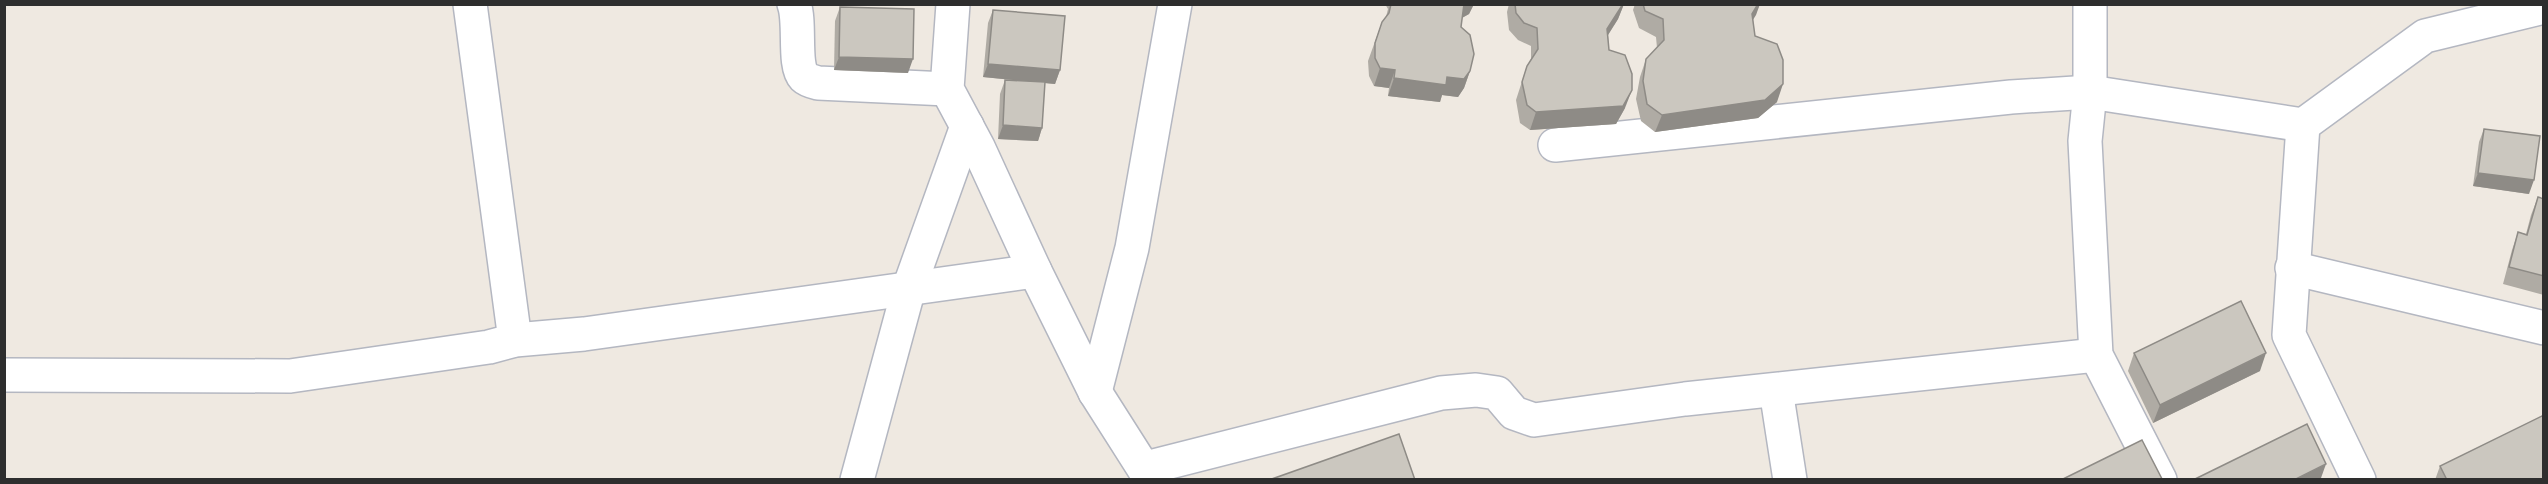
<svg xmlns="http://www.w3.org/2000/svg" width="2548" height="484" viewBox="0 0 2548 484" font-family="Overpass,sans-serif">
  <rect width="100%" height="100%" fill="#efe9e1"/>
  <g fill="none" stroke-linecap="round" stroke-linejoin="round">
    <g stroke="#b4b7c1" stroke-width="36">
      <g id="minor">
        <path d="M470,4L515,340"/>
        <path d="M794,4C801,22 793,66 804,77C807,80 814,82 818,83L947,89"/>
        <path d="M2090,4V92L2085,141L2096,355L2160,480"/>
        <path d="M1555,145L2011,97L2090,92L2303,125"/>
        <path d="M2292,268L2544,328"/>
        <path d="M4,375L290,376L489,347L515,340L584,334L1035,271"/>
        <path d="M1776,390L1790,480"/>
        <path d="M1095,392L1132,248L1175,4"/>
        <path d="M1146,468L1441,393L1476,390L1497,393L1514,413L1534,420L1685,399L2096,355"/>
        <path d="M857,480L909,288L967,126"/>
        <path d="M2359,480L2289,335L2303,125L2425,36L2544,7"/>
      </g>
    </g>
    <g stroke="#b4b7c1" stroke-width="36">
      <path id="tertiary" d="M953,4L947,89L978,147L1035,271L1095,392L1151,480"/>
    </g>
    <use href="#minor" stroke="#fff" stroke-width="33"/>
    <use href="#tertiary" stroke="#fff" stroke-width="33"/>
  </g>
  <g fill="#afaba4">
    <path d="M1385,4H1474L1469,14L1462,18L1461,27L1470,71L1464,88L1458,97L1442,95L1440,102L1388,96L1389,88L1374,86L1369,76L1368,61L1382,22L1386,17L1388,9Z"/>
    <path d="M1509,4H1624L1618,19L1608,35L1609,50L1625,108L1616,124L1530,130L1520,123L1516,100L1527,66L1531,59V46L1518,40L1509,30L1507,12Z"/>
    <path d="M1635,4H1760L1753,19L1755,36L1777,102L1758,118L1655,132L1641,121L1636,99L1640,77L1646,59L1657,48L1656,37L1639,28L1633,10Z"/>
    <path d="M840,7L908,73L834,70L835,21Z"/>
    <path d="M993,10L1060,70L1055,84L1045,83L1042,128L1038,141L998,139L1000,94L1005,80L1023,81L983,77L988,23Z"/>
    <path d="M2484,129L2529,194L2473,186L2479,142Z"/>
    <path d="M2538,197L2544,199V295L2503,284L2512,250L2518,232L2526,234L2531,215Z"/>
    <path d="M2134,353L2260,371L2153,423L2128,371Z"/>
    <path d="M2440,466L2544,480H2435Z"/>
  </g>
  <g fill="#8e8b86">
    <path d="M1464,4H1474L1469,14L1458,20Z"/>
    <path d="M1623,4H1624L1618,19L1601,46L1607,29Z"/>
    <path d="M1758,4H1760L1756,15L1746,31L1752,14Z"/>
    <path d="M839,57L913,59L908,73L834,70Z"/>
    <path d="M988,64L1060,70L1055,84L983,77Z"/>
    <path d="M1380,68L1395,70L1389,88L1374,86Z"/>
    <path d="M1470,71L1464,88L1458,97L1442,95L1440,102L1388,96L1394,78L1447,77Z"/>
    <path d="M1783,84L1777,102L1758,118L1655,132L1662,115Z"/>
    <path d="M1632,90L1625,108L1616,124L1530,130L1536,112Z"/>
    <path d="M1003,125L1042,128L1038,141L998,139Z"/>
    <path d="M2478,173L2534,180L2529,194L2473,186Z"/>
    <path d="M2266,353L2260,371L2153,423L2160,405Z"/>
    <path d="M2326,464L2321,478L2317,480H2294Z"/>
  </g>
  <g fill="#cbc7bf" stroke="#8e8b86" stroke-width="1.5">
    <path d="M1391,4H1464L1461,27L1470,35L1474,54L1470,71L1464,79L1447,77L1446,85L1394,78L1395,70L1380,68L1375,58V43L1382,22L1389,13Z"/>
    <path d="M1515,4H1623L1607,29L1609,50L1625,55L1632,74V90L1623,106L1536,112L1527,105L1522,82L1527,66L1538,49L1537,28L1524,23L1516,13Z"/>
    <path d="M1643,4H1758L1752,14L1755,36L1777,44L1783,60V84L1765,100L1662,115L1647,104L1643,81L1646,59L1664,40L1663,19L1645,11Z"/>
    <path d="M840,7L914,9L913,59L839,57Z"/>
    <path d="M993,10L1065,16L1060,70L988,64Z"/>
    <path d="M1005,80L1045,82L1042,128L1003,125Z"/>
    <path d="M2484,129L2540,136L2534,180L2478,173Z"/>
    <path d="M2538,197L2544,199V276L2509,267L2518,232L2527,235Z"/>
    <path d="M2241,301L2266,353L2160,405L2134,353Z"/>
    <path d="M2544,415V480H2447L2440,466Z"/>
    <path d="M2307,424L2326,464L2294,480H2193Z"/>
    <path d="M1399,434L1415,480H1269Z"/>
    <path d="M2142,440L2162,479L2160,480H2061Z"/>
  </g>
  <rect width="2548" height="484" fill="none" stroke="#2e2e2e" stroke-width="12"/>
</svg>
